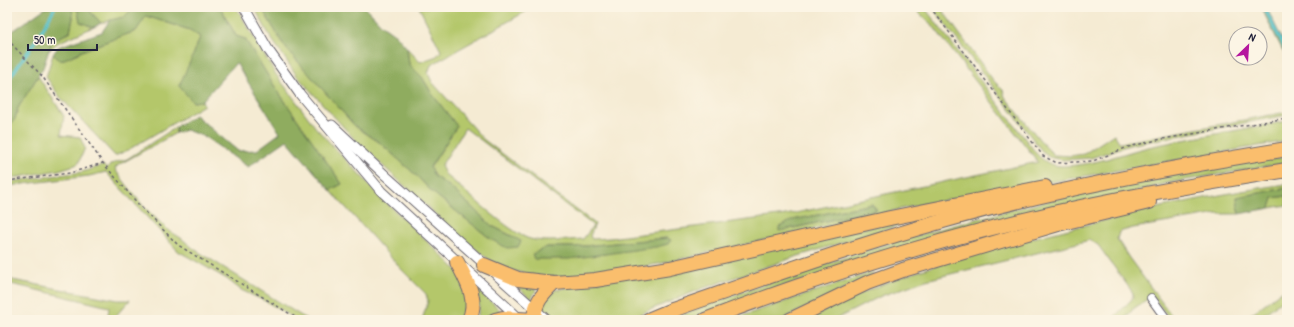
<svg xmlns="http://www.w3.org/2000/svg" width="1294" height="327" viewBox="0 0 1294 327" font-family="'Patrick Hand',sans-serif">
  <rect width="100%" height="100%" fill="#fcf5e5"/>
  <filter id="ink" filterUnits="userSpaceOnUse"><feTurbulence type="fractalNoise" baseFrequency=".025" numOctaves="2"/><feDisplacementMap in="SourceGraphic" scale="8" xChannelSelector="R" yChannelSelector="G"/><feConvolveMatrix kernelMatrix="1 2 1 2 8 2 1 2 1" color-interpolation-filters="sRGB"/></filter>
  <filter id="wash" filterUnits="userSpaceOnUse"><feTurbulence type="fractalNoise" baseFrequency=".012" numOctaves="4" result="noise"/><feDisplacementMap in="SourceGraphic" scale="16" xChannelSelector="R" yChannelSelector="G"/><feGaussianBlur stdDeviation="0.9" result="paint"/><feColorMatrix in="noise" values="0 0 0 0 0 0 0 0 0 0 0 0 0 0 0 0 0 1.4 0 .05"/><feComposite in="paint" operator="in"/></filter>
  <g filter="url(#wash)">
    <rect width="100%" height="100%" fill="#f5ebd3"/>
    <g fill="#b4c76b" stroke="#6b7453" fill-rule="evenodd">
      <path d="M72,7L78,11L87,25L94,27L57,43L49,51L52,41L70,32L73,18Z"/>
      <path d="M86,7H134L124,17L101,23Z"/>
      <path d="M220,7H236L275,73L316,128L384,200L459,272L465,291L467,311L464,320H422L428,301L426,294L402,270L330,190L342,184L275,87L245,39L236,36Z"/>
      <path d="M254,7H261L285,47L355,126L379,142L418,177L431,191L492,240L512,236L492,226L450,187L434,176L430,168L457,126L432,94L422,77L409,64L407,48L420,62L437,56L441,51L419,7H534L431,65L428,73L432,82L483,139L595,224L590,236L592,239L610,238L786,215L1038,162L933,26L913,7H924L1036,153C1043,161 1051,166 1062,166C1092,166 1120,154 1148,147C1194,137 1241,130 1287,121V141L923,204L658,264L581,276L541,277L505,269L487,258L459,236L358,143L297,76L271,38ZM465,128L591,224L593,226L583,239C566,240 547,243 530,239C511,234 462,188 445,174L441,166ZM872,204L877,210L785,230L793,220ZM667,238L668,244L597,255L547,247H574Z"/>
      <path d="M932,7H940L993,80L1003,90L1005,97L1044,145L1054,155L1070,156L1084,154L1114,134L1120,143L1287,112V115L1129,145L1091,158L1063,160L1052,158L1042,151Z"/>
      <path d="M146,16L190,30L200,37L194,53L193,102L202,101L204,105L128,150L115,156L60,97L46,77L53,54L60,61L89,48L136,31Z"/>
      <path d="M38,76L64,116L61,135L80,137L85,148L78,164L59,170L7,179V128L15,119L18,108Z"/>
      <path d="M176,127V133L120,164L115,168L116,171L144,207L168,230L181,238L194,249L308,320H297L267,302L241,290L227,279L178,251L106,172L89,176L7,186V182L82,172L103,165L107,169L111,164L127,159Z"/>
      <path d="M1287,157V163L1168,183L768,290L686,320H668C867,243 1075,185 1287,157Z"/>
      <path d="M1287,184V188L1237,197L1239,214H1218L1133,228L1119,232L1117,239L1129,258L1175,320H1171L1152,296L1133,309L1124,320H1111L1132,299L1133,293L1098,245L1090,240L926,280L881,296L834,320H805C842,302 879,284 919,271C976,252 1035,237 1094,223C1158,207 1222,193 1287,184Z"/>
      <path d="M1287,196V205L1270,208L1273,198Z"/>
      <path d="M900,221V225L795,257L701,289L625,320H555L543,309L542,304L555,290Z"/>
      <path d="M873,272V275L781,320H730Z"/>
      <path d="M7,279L118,300H130L112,320H104L108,315L109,307L7,283Z"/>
      <path d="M515,285L537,289L531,299Z"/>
      <path d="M1287,287V297L1256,320H1243Z"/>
      <path d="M477,288L501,311L477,320L479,306Z"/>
    </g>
    <g fill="#8fac5f" stroke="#58674d">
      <path d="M47,7H72L73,18L70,32L52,41L43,68L18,108L15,119L7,128V35Z"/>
      <path d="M74,7H86L101,23L94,27L80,22L78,11Z"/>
      <path d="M134,7H220L236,36L245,39L275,87L342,184L330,190L287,140L248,167L205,137L186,130L176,133V127L195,115L238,151L257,150L280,133L236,63L202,101L193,102L179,86L194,53L200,37L190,30L146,16L136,31L89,48L60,61L53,54L58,47L102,32L110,20L124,17Z"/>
      <path d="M261,7H365L382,25L396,35L407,48L409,64L422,77L432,94L457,126L430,167L434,176L450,187L492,226L521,241L518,247L507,248L492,240L431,191L418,177L379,142L355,126L285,47Z"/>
      <path d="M1261,7H1266L1287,49V54L1285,55Z"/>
      <path d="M1287,188V196L1273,198L1270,208L1239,214L1237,197Z"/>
      <path d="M872,204L877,210L779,231V227L793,220Z"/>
      <path d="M667,238L671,240L668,244L656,247L569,259H534L532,254L547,247H574Z"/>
    </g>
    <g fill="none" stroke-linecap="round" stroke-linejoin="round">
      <g stroke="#54c1cb" stroke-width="3">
        <path d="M1264,7L1287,53"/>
        <path d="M7,82L40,34L55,7"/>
      </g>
    </g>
  </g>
  <g filter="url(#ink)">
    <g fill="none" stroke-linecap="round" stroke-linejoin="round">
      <g stroke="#6c6870" stroke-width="10">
        <path id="minor" d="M1151,298L1167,320"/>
      </g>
      <g stroke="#6c6870" stroke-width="11">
        <g id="tertiary">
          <path d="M244,7L269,51L299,93L381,191L521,320"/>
          <path d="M332,125L386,176L547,320"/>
        </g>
      </g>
      <g stroke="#6c6870" stroke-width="16">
        <g id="motorway">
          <path d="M457,262C466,280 479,299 469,320"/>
          <path d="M484,265L518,279L554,283L595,280L670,268L890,218L1045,187"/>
          <path d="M495,320L503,318L534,320"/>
          <path d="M534,320C534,303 542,295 554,283"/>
          <path d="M648,320L672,310C762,279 851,247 943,221C1056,189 1171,168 1287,149"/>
          <path d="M705,320C810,280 919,245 1028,219C1114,198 1200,184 1287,170"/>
          <path d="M790,320L867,283L903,270L1058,224L1149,202"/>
        </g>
      </g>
      <g stroke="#6c6870" stroke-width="1.5" stroke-dasharray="3 3" stroke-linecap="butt">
        <path d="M930,7L1043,156L1057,163L1093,161L1128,147L1157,140L1287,118"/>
        <path d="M7,39L42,76L103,163L139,205L178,245L300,320"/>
        <path d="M7,181L70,173L103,163"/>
      </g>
      <use href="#minor" stroke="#fff" stroke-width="8"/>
      <use href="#tertiary" stroke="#fff" stroke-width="9"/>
      <use href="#motorway" stroke="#fabe6d" stroke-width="14"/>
    </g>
  </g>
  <rect width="1294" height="327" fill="none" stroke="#fcf5e5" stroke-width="24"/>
  <g transform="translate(1248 46) rotate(25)"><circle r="19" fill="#fcf5e5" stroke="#a5a1a1"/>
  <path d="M0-3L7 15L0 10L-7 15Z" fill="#b5179e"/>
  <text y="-6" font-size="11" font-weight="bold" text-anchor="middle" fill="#22223b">N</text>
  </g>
  <path d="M28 44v6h69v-6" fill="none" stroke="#22223b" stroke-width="2"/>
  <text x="34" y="44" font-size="12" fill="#22223b" stroke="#fcf5e5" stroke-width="3" paint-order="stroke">50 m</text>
</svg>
